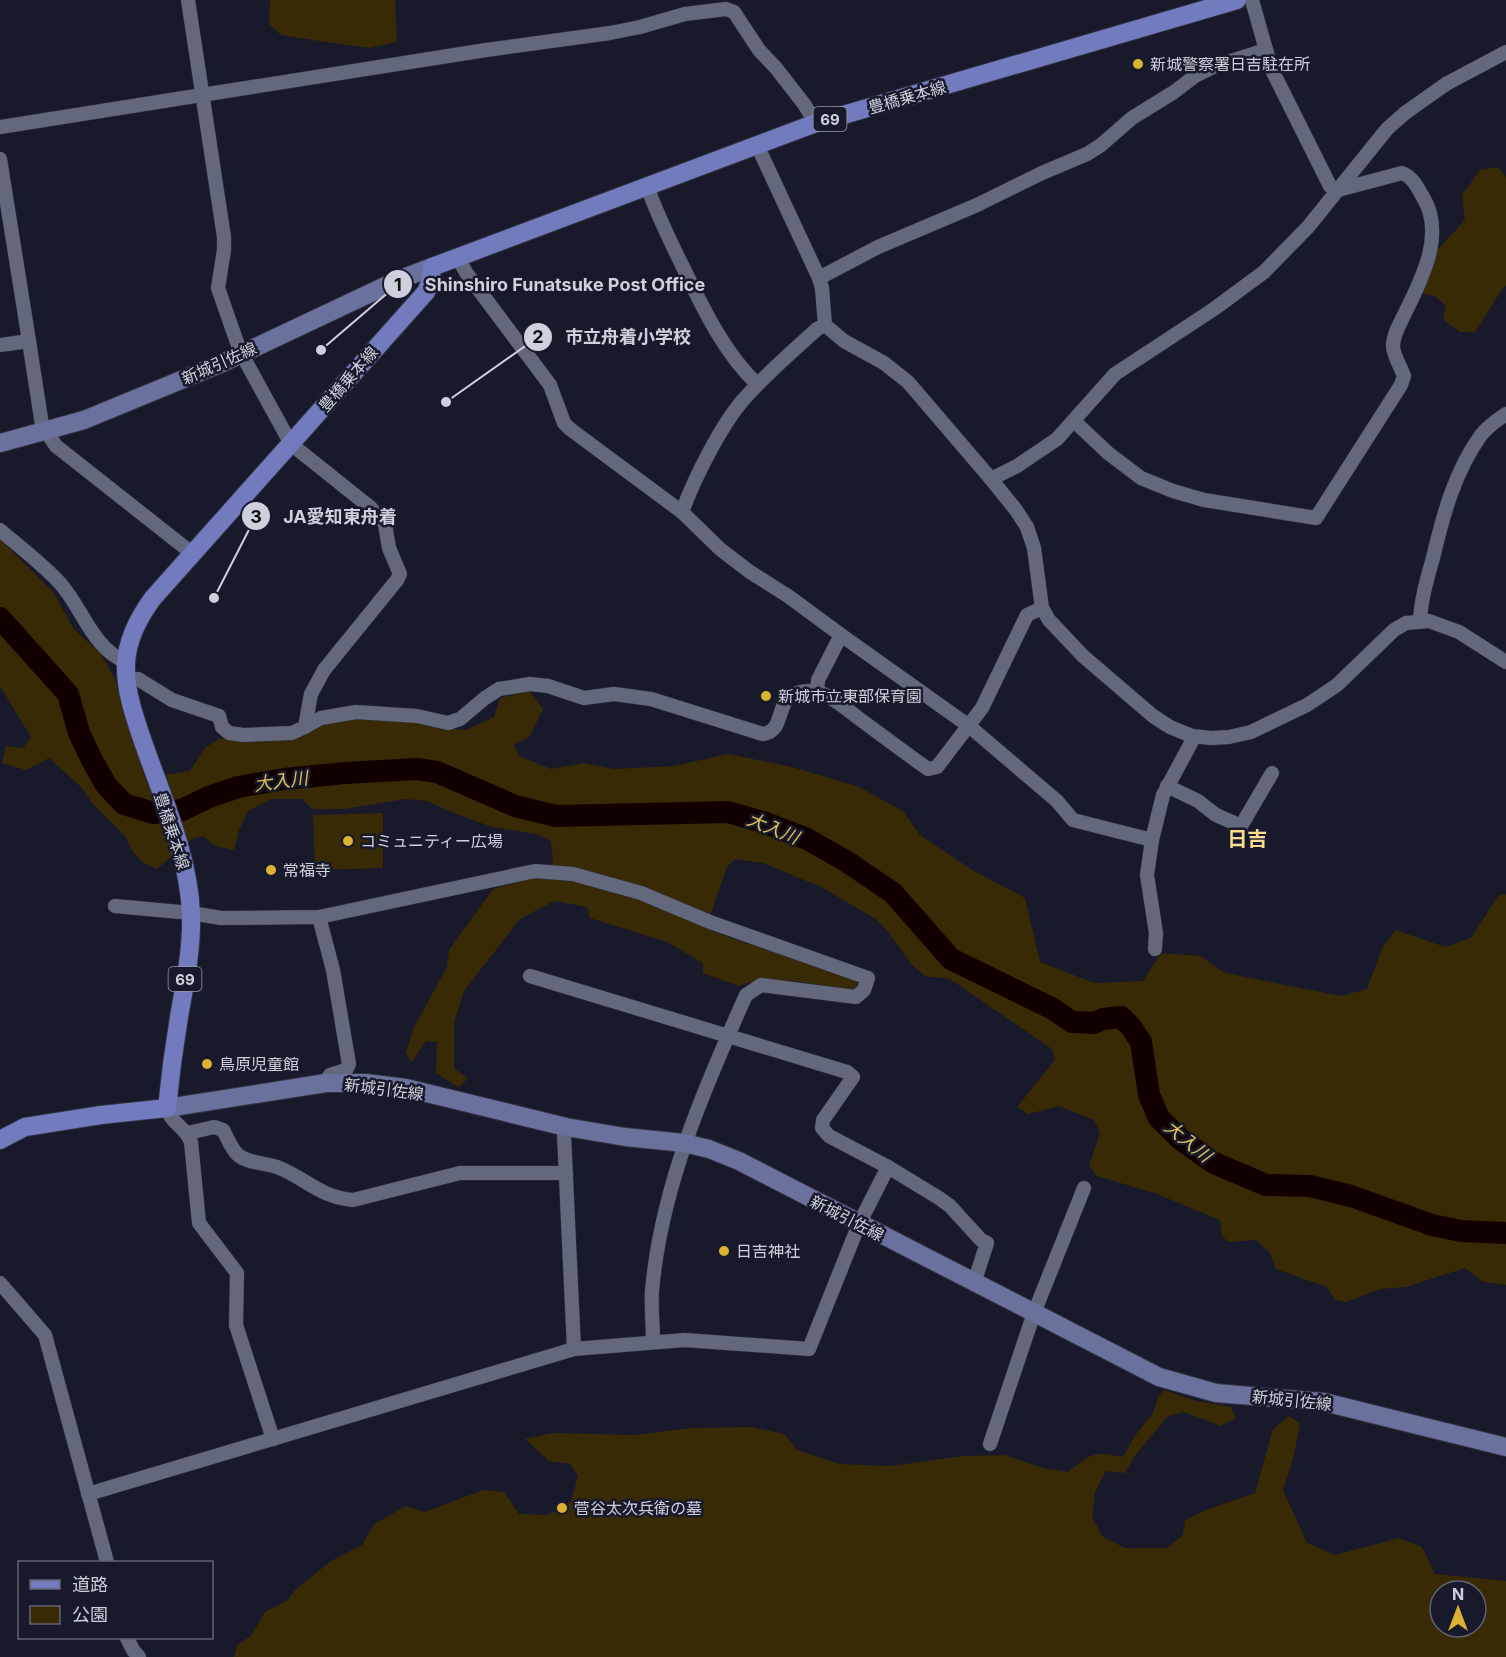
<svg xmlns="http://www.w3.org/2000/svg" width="1506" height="1657" viewBox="0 0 1506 1657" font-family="Inter,'Noto Sans JP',sans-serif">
  <rect width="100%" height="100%" fill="#181a2c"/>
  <g fill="#372a04" fill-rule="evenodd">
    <path d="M270,0H395L397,42L370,48L332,43L281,35L269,24Z"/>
    <path d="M1498,167L1506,177V286H1504L1475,332H1460L1443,319L1446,306L1435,296L1418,293C1416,266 1448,240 1465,220L1462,195L1480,170Z"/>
    <path d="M0,539L54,593L73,628L101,654L115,679L145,778L190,771L205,748L220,738L241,742L283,737L350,716L414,717L446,728L466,730L494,717L500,698L529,691L543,709L530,736L514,745L519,756L551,769L584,763L614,769L674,766L728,754L792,767L857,786L903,811L920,835L972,870L1025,898L1040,962L1094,983L1143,981L1161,953L1200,956L1225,973L1341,996L1367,989L1383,946L1396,930L1445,947L1471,938L1498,896L1506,894V1285L1483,1282L1465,1268L1406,1287L1380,1289L1346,1302L1335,1300L1327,1287L1276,1269L1270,1253L1256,1240L1230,1242L1222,1237L1220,1220L1157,1194L1097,1176L1089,1166L1100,1133L1094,1120L1059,1106L1028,1114L1017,1107L1055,1060L1052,1049L950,979L925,976L911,964L890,934L876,919L821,887L763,863L735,859L727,867L711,913L715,932C762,951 813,958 858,983L854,990C818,986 774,972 739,986L703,973V963L667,942L590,918L587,907L554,901L520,919L464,991L454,1022V1068L468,1079L458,1087L436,1073L437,1042L426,1041L411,1063L406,1052L414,1027L447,967L449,950L493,889L546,875L553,860L551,841L536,834L492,827L454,813L427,801L405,799L345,809H312L302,799H271L248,811L239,830L234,850L215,846L203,836L193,838L157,869L142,862L133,852L125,836L93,804L81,787L49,758L26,770L2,763L6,746L23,748L31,737L0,686Z"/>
    <path d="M383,813V868L315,870L313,815Z"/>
    <path d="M1164,1390L1196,1401L1231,1407L1236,1418L1221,1426L1184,1412L1168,1416L1136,1454L1125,1473L1106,1471L1095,1492L1092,1517L1103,1537L1125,1548H1167L1183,1535L1185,1520L1206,1510L1255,1493L1273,1429L1289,1416L1300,1424L1293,1459L1283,1490L1307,1543L1335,1555L1399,1538L1422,1547L1435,1574L1506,1581V1657H234L237,1645L251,1636L265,1612L288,1600L294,1591L331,1561L362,1545L374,1524L406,1506L425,1512L483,1490L504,1492L519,1514L548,1515L571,1501L578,1476L570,1464L549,1461L525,1439L553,1433L634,1435L691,1428L752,1427L784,1434L797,1450L840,1464L890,1466L963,1456L1004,1455L1043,1468L1068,1472C1092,1453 1093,1451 1123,1457L1134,1437L1153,1413L1158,1397ZM1440,1591H1476V1627H1440Z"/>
  </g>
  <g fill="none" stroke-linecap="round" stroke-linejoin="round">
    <path stroke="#100" stroke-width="22" d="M0,618L68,694L79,733L92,760L106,785L124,804L153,813L182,810L209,797L238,787L284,779L345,773L417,769L437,772L515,806L556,816L728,812L766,823L807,839L846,861L893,893L951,959L1053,1009L1072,1022L1094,1023L1103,1019L1121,1017L1131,1027L1141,1042L1149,1095L1159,1118L1180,1139L1214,1163L1266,1185L1310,1186L1351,1196L1432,1225L1461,1231L1506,1233"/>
    <g stroke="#30323f" stroke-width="15">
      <g id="street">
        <path d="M0,127L486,50L610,33L640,27L685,14L726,9L734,12L759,50L776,68L804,104L816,123"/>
        <path d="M757,145L819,278L822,288L825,325L844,341L884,363L908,382L991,479L1016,510L1027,527L1034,548L1042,608L1049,620L1083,656L1153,716L1170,727L1192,736L1211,738L1229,737L1251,732L1307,705L1337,685L1394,630L1406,623L1429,621L1459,632L1506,662"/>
        <path d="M0,159L29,341"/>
        <path d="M647,186C657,214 670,241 683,267C703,308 724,353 757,384"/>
        <path d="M457,257L467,274L550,385L564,423L570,429L682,512L720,549L750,572L788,596L841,635L818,680L817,692"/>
        <path d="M819,278L878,247L977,205L1042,173L1087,154L1101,145L1132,118L1174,92L1195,76L1215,66L1266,50L1252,0"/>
        <path d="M0,345L29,341L42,425L56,446L193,554"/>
        <path d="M1074,421L1108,453L1141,478L1173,491L1204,500L1316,518L1401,385L1404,376C1401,367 1393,355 1393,346C1393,334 1401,322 1406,311C1423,277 1445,233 1423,197C1417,187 1413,177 1402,173L1338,190L1330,186L1272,70L1266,50"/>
        <path d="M991,479L1017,466L1057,439L1115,374L1214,309L1264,272L1308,227L1387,129L1405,113L1446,84L1506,52"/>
        <path d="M682,512C694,479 721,425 744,399C766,374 792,352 817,329L825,325"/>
        <path d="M0,530C20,547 41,563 59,582C83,608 91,647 126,662"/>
        <path d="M1420,621C1421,599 1427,579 1433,558C1443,515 1455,471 1481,435C1488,426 1497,420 1506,414"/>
        <path d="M841,635L969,726L1057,801L1073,820L1152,840"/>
        <path d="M126,679H138L172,700L219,716L222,727L229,733L243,735L292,733L305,727L311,694L324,670L397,580L400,574L389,548L385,524L371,508L291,444L240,351L218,288L224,250V237L188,0"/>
        <path d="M305,727L321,718L356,712L417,716L448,723L460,719L485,698L499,689L530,684L548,686L584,698L614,694L651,699L763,734C784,731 776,706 791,696C798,691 810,690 818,692C832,696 845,708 857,717C880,734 904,752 928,769L937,767L982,708L1027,615L1042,608"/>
        <path d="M1167,786L1198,801L1216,815L1241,826L1272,773"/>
        <path d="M115,906L191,913L221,918L319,917L535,871L573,874L641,893L710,922L868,978L864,990L856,997L761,985L746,995C704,1089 661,1187 652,1291C651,1308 653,1325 653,1342"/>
        <path d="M319,917L333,970L349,1064L346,1070L330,1075L326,1083"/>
        <path d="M1155,949L1156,933L1147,875L1152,840L1163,795L1191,743L1192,736"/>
        <path d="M530,976L847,1072L853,1077L823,1120L822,1128L829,1136L888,1167L939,1198L950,1206L981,1240L987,1243L974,1283"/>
        <path d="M167,1108C170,1123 186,1127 191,1142L199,1223L237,1273L236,1325L273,1439"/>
        <path d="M566,1127L564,1135L574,1349"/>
        <path d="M188,1133L214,1127L223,1130C227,1137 231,1148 237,1154C246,1163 265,1163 277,1167C306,1178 319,1197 353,1200L460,1173H566"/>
        <path d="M0,1283L45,1335L107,1562"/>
        <path d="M990,1444L1034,1313L1084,1188"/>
        <path d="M88,1494L574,1349L685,1340L809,1349L859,1224L888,1167"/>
        <path d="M127,1638L133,1650L139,1657"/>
      </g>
    </g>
    <g stroke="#30323f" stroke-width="20">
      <g id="secondary">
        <path d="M0,443L84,420L220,364L398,280L432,267"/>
        <path d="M167,1108L326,1083H366L406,1088L566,1127L625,1137L684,1143L709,1149L739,1161L1159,1377L1216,1393L1324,1402L1506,1447"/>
      </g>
    </g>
    <g stroke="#30323f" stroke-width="20">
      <path id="primary" d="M0,1140L25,1127L101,1115L167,1108C170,1077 174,1047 179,1017C185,983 192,949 191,914C189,855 161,794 142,739C134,715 125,690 126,664C127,639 139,617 153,598L426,292L431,280L432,267L816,123L1237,0"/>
    </g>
    <use href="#street" stroke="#63687d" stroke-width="14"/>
    <use href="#secondary" stroke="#6a719d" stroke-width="18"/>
    <use href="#primary" stroke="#717bbe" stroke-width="18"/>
  </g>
  <g fill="#dcb233" stroke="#181a2c" stroke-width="2">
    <circle cx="1138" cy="64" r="6"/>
    <circle cx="766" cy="696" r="6"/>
    <circle cx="348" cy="841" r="6"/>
    <circle cx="271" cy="870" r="6"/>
    <circle cx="207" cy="1064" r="6"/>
    <circle cx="724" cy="1251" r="6"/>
    <circle cx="562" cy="1508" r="6"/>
  </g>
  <g text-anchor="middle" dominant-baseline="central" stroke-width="5" stroke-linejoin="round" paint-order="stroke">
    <g fill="#181a2c" stroke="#979aa8" stroke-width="1.5">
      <rect x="813.5" y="107" width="33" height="24" rx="4.5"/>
      <rect x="168.5" y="967" width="33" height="24" rx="4.5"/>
    </g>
    <g font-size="15" font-weight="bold" fill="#ced1dd">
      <text x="830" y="119">69</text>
      <text x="185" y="979">69</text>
    </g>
    <g font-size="16" fill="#ced1dd" stroke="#181a2c" text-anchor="start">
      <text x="1150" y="64">新城警察署日吉駐在所</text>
      <text x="778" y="696">新城市立東部保育園</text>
      <text x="360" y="841">コミュニティー広場</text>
      <text x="283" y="870">常福寺</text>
      <text x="219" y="1064">鳥原児童館</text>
      <text x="736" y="1251">日吉神社</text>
      <text x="574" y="1508">菅谷太次兵衛の墓</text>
    </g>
    <g font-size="16" fill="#ced1dd" stroke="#181a2c">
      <text transform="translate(907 97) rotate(-16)">豊橋乗本線</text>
      <text transform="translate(219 363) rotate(-24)">新城引佐線</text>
      <text transform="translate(348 379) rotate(-49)">豊橋乗本線</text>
      <text transform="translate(172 831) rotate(72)">豊橋乗本線</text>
      <text transform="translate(384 1089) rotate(7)">新城引佐線</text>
      <text transform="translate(847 1218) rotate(27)">新城引佐線</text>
      <text transform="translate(1292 1400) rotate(6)">新城引佐線</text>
    </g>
    <g font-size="18" font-style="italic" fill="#e4bf5a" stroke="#181a2c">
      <text transform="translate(281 781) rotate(-7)">大入川</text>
      <text transform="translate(773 828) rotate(22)">大入川</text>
      <text transform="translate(1188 1141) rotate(39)">大入川</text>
    </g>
    <g font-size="20" font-weight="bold" fill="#fadd91" stroke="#181a2c">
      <text x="1247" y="839">日吉</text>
    </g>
  </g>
  <path fill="none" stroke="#ced1dd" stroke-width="2" d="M321 350L398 284M446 402L538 337M214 598L256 516"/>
  <g fill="#ced1dd" stroke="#181a2c" stroke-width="2">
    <circle cx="321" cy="350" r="6"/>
    <circle cx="446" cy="402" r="6"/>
    <circle cx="214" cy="598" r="6"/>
    <circle cx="398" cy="284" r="15"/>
    <circle cx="538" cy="337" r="15"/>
    <circle cx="256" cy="516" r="15"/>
  </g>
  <g font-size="18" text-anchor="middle" font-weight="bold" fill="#111">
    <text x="398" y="291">1</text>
    <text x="538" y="343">2</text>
    <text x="256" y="523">3</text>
  </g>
  <g font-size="18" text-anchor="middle" font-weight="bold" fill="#ced1dd" stroke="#181a2c" stroke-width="5" stroke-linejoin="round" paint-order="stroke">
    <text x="565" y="291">Shinshiro Funatsuke Post Office</text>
    <text x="628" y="343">市立舟着小学校</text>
    <text x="340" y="523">JA愛知東舟着</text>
  </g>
  <rect x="18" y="1561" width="195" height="78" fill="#181a2c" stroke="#616373" stroke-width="1.5"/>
  <rect x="30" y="1580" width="30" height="9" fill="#717bbe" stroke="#616373" stroke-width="1.5"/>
  <text x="72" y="1591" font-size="18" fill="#ced1dd">道路</text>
  <rect x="30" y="1606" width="30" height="18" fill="#372a04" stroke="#616373" stroke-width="1.5"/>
  <text x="72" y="1621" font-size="18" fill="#ced1dd">公園</text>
  <g transform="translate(1458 1609)"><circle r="28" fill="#181a2c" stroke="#616373" stroke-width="1.5"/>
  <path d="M0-4.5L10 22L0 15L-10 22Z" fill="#dcb233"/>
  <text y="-9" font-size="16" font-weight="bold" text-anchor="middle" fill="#ced1dd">N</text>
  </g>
</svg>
